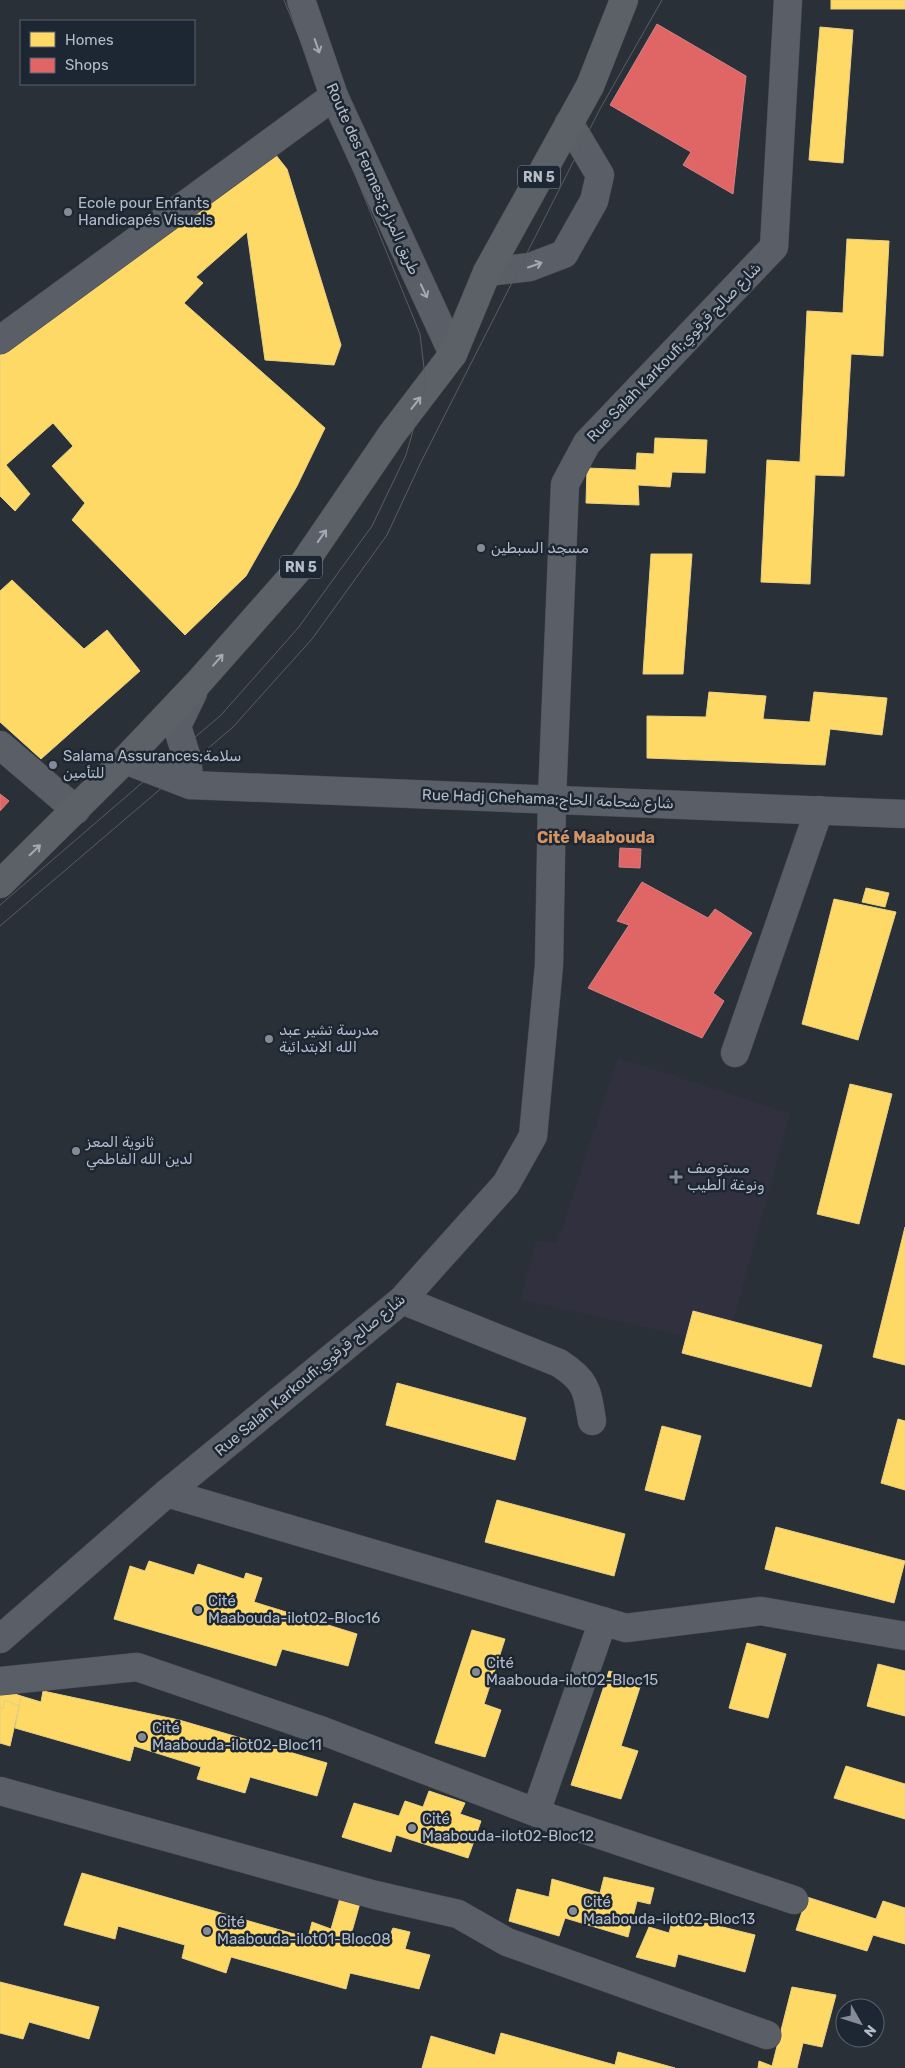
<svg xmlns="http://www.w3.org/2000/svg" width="905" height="2068" viewBox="0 0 905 2068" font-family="Rubik,'Noto Sans Arabic',sans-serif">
  <rect width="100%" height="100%" fill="#2a3038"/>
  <path fill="#31303e" d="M618,1058L790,1113L733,1322L694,1311L686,1336L521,1300L536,1241L557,1243Z"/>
  <g fill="#ffd966" stroke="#e8d084">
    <rect x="831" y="0" width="74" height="9"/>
    <path d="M820,27L853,30L843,163L809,160Z"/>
    <path d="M271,149L287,169L341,345L334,365L265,360L247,232L196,277L203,283L184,303L325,428L297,486L246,576L185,635L72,520L85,503L52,466L73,446L53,423L6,465L30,494L15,511L0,496V354Z"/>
    <path d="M847,239L889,241L883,356L851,354L844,476L815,475L810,584L761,582L767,460L800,462L807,311L843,313Z"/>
    <path d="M655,438L707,440L705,473L672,472L670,487L638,485L639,505L586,503L587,468L636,470L637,453L654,454Z"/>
    <path d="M651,554H692L683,674H643Z"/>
    <path d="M12,580L84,649L107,630L140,671L41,759L0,722V591Z"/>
    <path d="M709,692L766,696L763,719L810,722L814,692L887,698L882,735L830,729L825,765L647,758V716L706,717Z"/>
    <path d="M866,888L889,893L885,907L862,902Z"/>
    <path d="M834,899L896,912L858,1040L802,1024Z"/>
    <path d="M850,1084L892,1094L859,1224L817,1214Z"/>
    <path d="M905,1227V1365L873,1357Z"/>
    <path d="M693,1311L822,1345L811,1387L682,1353Z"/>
    <path d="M397,1383L526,1418L515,1460L386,1425Z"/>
    <path d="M898,1419L905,1421V1490L881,1483Z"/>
    <path d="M662,1426L701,1436L684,1500L645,1490Z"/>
    <path d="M497,1500L625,1534L614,1576L485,1542Z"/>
    <path d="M776,1527L905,1561L894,1603L765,1569Z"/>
    <path d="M149,1561L194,1575L198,1564L244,1579L246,1573L262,1578L254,1602L357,1634L348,1666L282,1649L276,1666L114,1619L130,1566L145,1571Z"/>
    <path d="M472,1630L505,1639L484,1704L501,1710L485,1757L435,1743Z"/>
    <path d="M747,1643L786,1654L768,1718L729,1708Z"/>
    <path d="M878,1664L905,1671V1716L867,1706Z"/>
    <path d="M609,1671L642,1681L621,1746L638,1751L621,1799L571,1785Z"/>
    <path d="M0,1689L21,1696L19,1706L5,1700L3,1709L0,1707Z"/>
    <path d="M43,1691L179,1720L327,1763L317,1796L250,1777L245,1793L197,1779L201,1767L134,1746L130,1761L15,1728L21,1696L41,1702Z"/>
    <path d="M5,1700L19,1706L10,1746L0,1743V1707L3,1709Z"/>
    <path d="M846,1766L905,1784V1819L834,1798Z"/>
    <path d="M429,1791L465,1803L460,1814L481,1821L468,1858L396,1835L391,1852L342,1837L354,1803L399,1816L405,1801L423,1807Z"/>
    <path d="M82,1873L308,1938L312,1922L331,1929L340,1898L360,1903L351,1935L386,1944L393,1928L410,1932L405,1949L430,1955L419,1989L350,1973L346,1989L231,1957L226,1973L182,1958L185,1945L118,1926L115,1939L64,1925Z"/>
    <path d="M604,1877L654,1888L650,1904L637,1901L628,1937L565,1918L559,1936L509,1921L517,1889L549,1897L552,1879L600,1893Z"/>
    <path d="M807,1897L876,1919L883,1901L905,1908V1944L873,1935L867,1951L796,1930Z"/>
    <path d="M674,1915L755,1935L745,1972L678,1954L675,1967L636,1957L649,1927L669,1933Z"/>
    <path d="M0,1982L99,2007L89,2039L29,2022L23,2039L0,2033Z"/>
    <path d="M792,1987L836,1995L822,2047L803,2043L797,2068H758L759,2061L772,2066Z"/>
    <path d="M501,2033L615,2065L618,2052L675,2068H422L431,2036L495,2055Z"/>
  </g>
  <g fill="#e06666" stroke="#d38084">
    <path d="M657,24L746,76L733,194L683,165L691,152L610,105Z"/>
    <path d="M0,794L9,801L0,811Z"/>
    <path d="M620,848L641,849L640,868L619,867Z"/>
    <path d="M642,882L708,918L715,909L752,933L713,993L724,1001L702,1038L588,988L629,925L617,921Z"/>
  </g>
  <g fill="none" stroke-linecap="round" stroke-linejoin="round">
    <g stroke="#484c53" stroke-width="29">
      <g id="minor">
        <path d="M301,0L334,96L453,354"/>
        <path d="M487,272L530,267L564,254L594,201L600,175L569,123"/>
        <path d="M0,340L334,96"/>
        <path d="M0,745L76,810"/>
        <path d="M125,760L190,785L905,814"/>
        <path d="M190,785L187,758L177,726L193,693"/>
        <path d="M735,1053L819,810"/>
        <path d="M402,1300L559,1363C587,1381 587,1390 592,1421"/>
        <path d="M167,1493L626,1628L761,1611L905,1636"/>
        <path d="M0,1639L167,1493L402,1300L506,1184L533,1136L549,965L552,798L565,484L587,443L774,247L788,0"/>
        <path d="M0,1681L137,1667L323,1731L553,1819L794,1900"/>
        <path d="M0,1791L375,1895L458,1914L507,1942L767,2035"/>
        <path d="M536,1812L603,1621"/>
      </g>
    </g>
    <g stroke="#484c55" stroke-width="29">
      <path id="major" d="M0,884L125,760L198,683L304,563L392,434L453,354L487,272L590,86L624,0"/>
    </g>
    <use href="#minor" stroke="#5a5e66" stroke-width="28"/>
    <use href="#major" stroke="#5c6168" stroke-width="28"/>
    <g stroke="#595d64" stroke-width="1">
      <path d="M0,905L221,715L298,628L372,526L406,455L426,385L420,334L284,0"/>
      <path d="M0,926L233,727L312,639L387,535L421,462L600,109L662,0"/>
    </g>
  </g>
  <defs><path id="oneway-shaft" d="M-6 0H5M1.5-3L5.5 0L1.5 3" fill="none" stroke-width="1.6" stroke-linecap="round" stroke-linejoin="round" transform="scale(1.25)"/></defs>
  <g stroke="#a2a9b5">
    <use href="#oneway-shaft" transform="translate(317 46) rotate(71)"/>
    <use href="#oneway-shaft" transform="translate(535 265) rotate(-19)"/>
    <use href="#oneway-shaft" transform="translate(424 291) rotate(65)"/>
  </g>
  <g stroke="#a2aab6">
    <use href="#oneway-shaft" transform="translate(416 403) rotate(-52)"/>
    <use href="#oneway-shaft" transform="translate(322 536) rotate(-55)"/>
    <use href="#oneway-shaft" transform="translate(218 660) rotate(-49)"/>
    <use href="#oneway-shaft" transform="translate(35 850) rotate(-44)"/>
  </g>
  <g fill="#848b96" stroke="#1d2633" stroke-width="2">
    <circle cx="68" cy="212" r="5"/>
    <circle cx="481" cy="548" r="5"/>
    <circle cx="53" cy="765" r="5"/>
    <circle cx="269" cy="1039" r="5"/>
    <circle cx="76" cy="1151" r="5"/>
    <path d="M673.5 1169.5h5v5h5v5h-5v5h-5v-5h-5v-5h5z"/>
    <circle cx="198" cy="1610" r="5"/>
    <circle cx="476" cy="1672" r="5"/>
    <circle cx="142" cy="1737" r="5"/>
    <circle cx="412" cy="1828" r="5"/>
    <circle cx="573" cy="1911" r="5"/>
    <circle cx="207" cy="1931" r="5"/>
  </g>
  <g text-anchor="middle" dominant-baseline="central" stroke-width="5" stroke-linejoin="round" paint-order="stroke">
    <g fill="#1d2633" stroke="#878f9c" stroke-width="1">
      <rect x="518" y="165.5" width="42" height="23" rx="4"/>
      <rect x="280" y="555.5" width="42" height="23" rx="4"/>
    </g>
    <g font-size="14" font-weight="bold" fill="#b4bcc9">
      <text x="539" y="177">RN 5</text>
      <text x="301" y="567">RN 5</text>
    </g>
    <g font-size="15" fill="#b4bcc9" stroke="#1d2633">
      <text transform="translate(373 179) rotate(66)">Route des Fermes;طريق المزارع</text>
      <text transform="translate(674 352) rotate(-46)">Rue Salah Karkoufi;شارع صالح قرقوي</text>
      <text transform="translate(548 799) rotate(2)">Rue Hadj Chehama;شارع شحامة الحاج</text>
      <text transform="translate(310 1375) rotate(-40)">Rue Salah Karkoufi;شارع صالح قرقوي</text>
    </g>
    <g font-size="15" fill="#b4bcc9" stroke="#1d2633" text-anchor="start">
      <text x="78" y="203">Ecole pour Enfants<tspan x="78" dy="17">Handicapés Visuels</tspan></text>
      <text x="491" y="548">مسجد السبطين</text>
      <text x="63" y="756">Salama Assurances;سلامة<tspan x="63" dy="17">للتأمين</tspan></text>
      <text x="279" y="1030">مدرسة تشير عبد<tspan x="279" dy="17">الله الابتدائية</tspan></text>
      <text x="86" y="1142">ثانوية المعز<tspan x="86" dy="17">لدين الله الفاطمي</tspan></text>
      <text x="687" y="1168">مستوصف<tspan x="687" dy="17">ونوغة الطيب</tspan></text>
      <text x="208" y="1601">Cité<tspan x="208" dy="17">Maabouda-ilot02-Bloc16</tspan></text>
      <text x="486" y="1663">Cité<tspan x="486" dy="17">Maabouda-ilot02-Bloc15</tspan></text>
      <text x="152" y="1728">Cité<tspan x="152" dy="17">Maabouda-ilot02-Bloc11</tspan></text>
      <text x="422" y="1819">Cité<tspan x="422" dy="17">Maabouda-ilot02-Bloc12</tspan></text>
      <text x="583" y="1902">Cité<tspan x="583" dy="17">Maabouda-ilot02-Bloc13</tspan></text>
      <text x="217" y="1922">Cité<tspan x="217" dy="17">Maabouda-ilot01-Bloc08</tspan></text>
    </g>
    <g font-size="16" font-weight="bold" fill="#d59563" stroke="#1d2633">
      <text x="596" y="837">Cité Maabouda</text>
    </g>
  </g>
  <rect x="20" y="20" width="175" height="65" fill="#1d2633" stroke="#59626f"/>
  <rect x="30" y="32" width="25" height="15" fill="#ffd966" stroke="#59626f"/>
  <text x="65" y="45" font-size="15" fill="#b4bcc9">Homes</text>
  <rect x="30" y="58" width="25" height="15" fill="#e06666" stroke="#59626f"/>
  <text x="65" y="70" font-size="15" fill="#b4bcc9">Shops</text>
  <g transform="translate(860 2023) rotate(129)"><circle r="24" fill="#1d2633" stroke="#59626f"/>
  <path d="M0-4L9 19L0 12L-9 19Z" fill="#848b96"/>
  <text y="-8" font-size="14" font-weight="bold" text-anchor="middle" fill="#b4bcc9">N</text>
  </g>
</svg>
